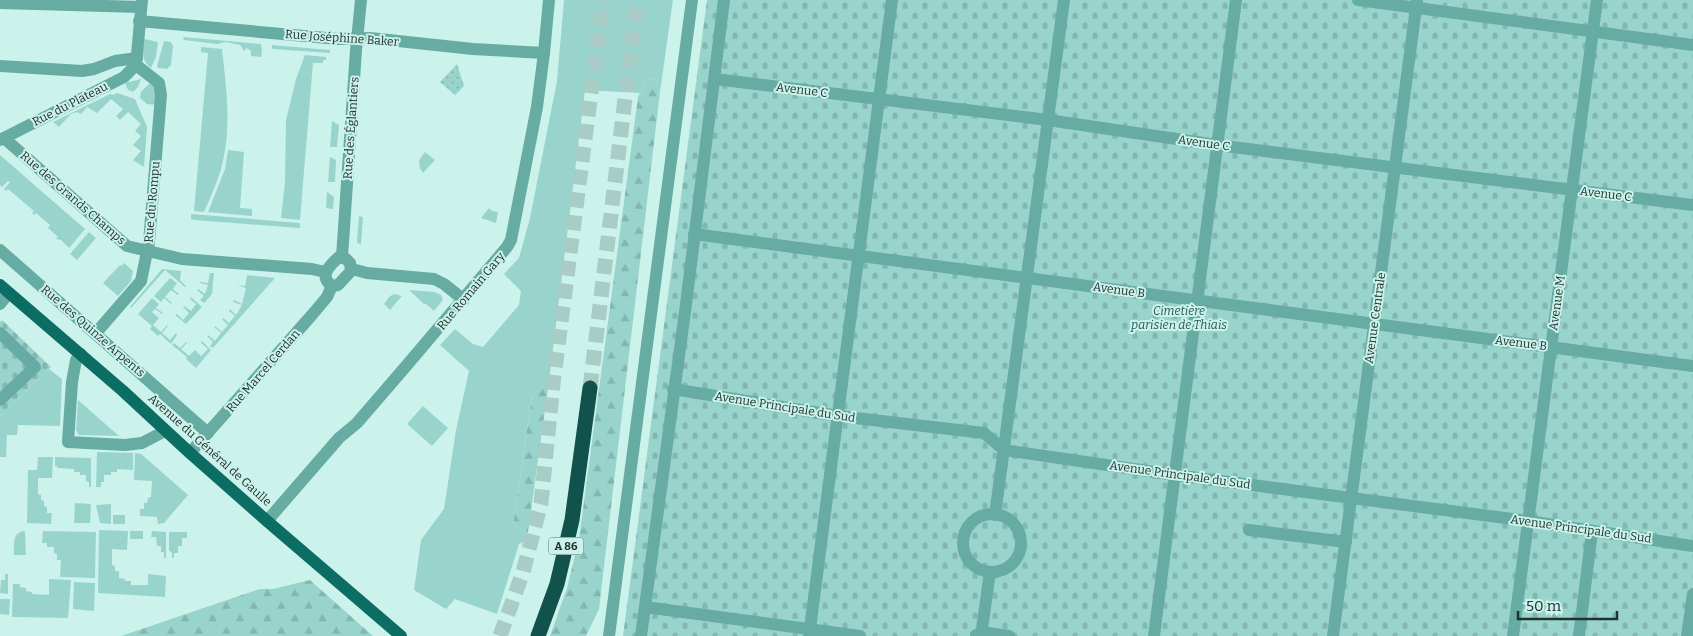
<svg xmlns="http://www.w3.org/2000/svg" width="1693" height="636" viewBox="0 0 1693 636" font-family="Bitter,serif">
  <defs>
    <pattern id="forest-firs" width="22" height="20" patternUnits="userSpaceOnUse" patternTransform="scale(1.25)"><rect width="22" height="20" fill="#99d4cc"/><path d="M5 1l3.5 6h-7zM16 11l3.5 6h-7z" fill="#84b6b0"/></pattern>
    <pattern id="cemetery-stones" width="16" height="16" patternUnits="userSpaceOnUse" patternTransform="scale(1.25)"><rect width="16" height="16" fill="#99d4cc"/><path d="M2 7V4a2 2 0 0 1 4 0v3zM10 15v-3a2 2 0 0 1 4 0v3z" fill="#84b6b0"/></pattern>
    <pattern id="park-dots" width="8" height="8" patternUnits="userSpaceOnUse" patternTransform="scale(1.25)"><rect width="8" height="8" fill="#99d4cc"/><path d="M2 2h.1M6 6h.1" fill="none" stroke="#84b6b0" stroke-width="1.8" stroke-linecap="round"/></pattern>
  </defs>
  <rect width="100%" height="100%" fill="#cbf3ec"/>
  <g fill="#99d4cc">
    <path d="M564,0H673L660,92L655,78L647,80L640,93L585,90L549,381L532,396L513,525L528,532L525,541L519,544L497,614L455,599L446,609L414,590L421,540L444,509L456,430L469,371L440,345L455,329L473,344L483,347L519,305L521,291L504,274L519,258L530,218L557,81Z"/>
    <path d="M183,37L261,44L262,51L261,57L251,56V51L247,48L244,51L240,45L226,42L217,44L184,40Z"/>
    <path d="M144,39L158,42L156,57L151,68C141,61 143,51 144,39Z"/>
    <path d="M164,41L171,42L173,46L171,65L167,69L158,68L157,66Z"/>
    <path d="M272,45L330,50V53L273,49L272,48Z"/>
    <path d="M201,47L222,49C226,87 232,127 222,165C218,181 211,196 204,212L194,211L208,53L201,52Z"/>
    <path d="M305,55L326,57V60H323V63H313L300,220L281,218L285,182L286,120L296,79Z"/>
    <path d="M141,79L138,87L133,92L128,90L125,83Z"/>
    <path d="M150,83L153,85L157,105L147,104L140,98L141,92Z"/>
    <path d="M117,93L135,99L147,127L144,167L133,160L141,151L133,145L141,136L135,131L141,124L128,112L120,120L116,116L123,109L111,99L97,113L87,107L81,114L77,112L71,114L59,127L53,122L110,94L113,95Z"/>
    <path d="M332,121L339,125L337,147H330Z"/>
    <path d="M228,150L244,152L240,208L252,209V216L208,212L225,169Z"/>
    <path d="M425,152L435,160L423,173L420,168L419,160Z"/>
    <path d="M0,155L85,229L69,248L61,240L56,239L58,237L48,228L50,225L36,213L34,215L32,213L34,211L8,189L6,191L4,189L10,182L8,181L2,187L0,185Z"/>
    <path d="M330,157L336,160L335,182H328Z"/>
    <path d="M327,192L334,197L333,209L326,208Z"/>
    <path d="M489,208L492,211L498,212L496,223L481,218Z"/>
    <path d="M191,214L300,223V228L194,220L191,219Z"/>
    <path d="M359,216L363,217L361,245L357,242Z"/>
    <path d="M89,232L96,238L77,260L70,254Z"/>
    <path d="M124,263L133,271L131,281L118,296L103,283L120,265L122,266Z"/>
    <path d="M162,269L181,271L180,280L186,286L185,287L165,270L131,308L130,307Z"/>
    <path d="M210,273H214L212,294L204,303L200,300L204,296L197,290L198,289L205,294L208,285L200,283V282L208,283Z"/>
    <path d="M247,275L275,278L213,348L210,346L213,342L207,336L208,335L215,341L221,333L214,327L215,326L222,332L228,325L222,319L223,318L229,323L235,316L229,311L230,309L236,315L242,305L233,302L234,300L242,304L246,288L237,285L245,286Z"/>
    <path d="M170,278L177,283L173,289L179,294L178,295L171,290L165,297L172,303L171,304L164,298L161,302L154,296Z"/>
    <path d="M409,290L435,292L441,295L443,300L434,311L426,304H424Z"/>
    <path d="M395,294L402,296L390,310L384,304L390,296Z"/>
    <path d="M191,297L202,307L186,324L175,315L177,314L183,320L189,313L183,307L184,306L191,311L196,304L190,299Z"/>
    <path d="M152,298L159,304L156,308L163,313L162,314L155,309L152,312L159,318L153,325L161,332L167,325L168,326L162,333L170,340L176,333L177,335L171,344L160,334L158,336L150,329L152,326L138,314Z"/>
    <path d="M202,341L211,350L196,368L186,359L187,357L172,345L174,343L180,348L186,342L187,343L181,349L189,356L195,350L201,356L208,349L201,343Z"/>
    <path d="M49,369L62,379L60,426L18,425L17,435H7L6,457H0V416Z"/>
    <path d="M78,400L119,436L79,435L76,430Z"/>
    <path d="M423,406L448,428L432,446L407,424Z"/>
    <path d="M97,452L133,453V470L117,469V472H111V475H104V482H101V487H96Z"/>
    <path d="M135,453L141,454L188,495L164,523L158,524L157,517L140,516V509H144V503H147L148,498L151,497L152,481L134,480Z"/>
    <path d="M38,457H53L52,478H38V494L41,495V500L44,501V506L47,507V513H52L51,524L27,523L28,470H37Z"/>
    <path d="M55,457L91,458V487H89V482L86,481V475H80V472H74V469L57,468V466H55Z"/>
    <path d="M75,503L91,504L90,523H74Z"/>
    <path d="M111,504V524L100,523L96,505Z"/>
    <rect x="113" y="515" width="12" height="9"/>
    <path d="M99,530L128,531L127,550L112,549V565L115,566V571H119V578L125,579V581H131V585H148V574L166,576L165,597L98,593Z"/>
    <path d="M25,531L26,555H14C14,544 12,532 25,531Z"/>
    <path d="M43,531L96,532L95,578L60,577L61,560H57V554L54,553V547H47V543H42Z"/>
    <rect x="130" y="531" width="13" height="8"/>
    <path d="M152,531L166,532V558H164V552H161V546H157L156,537H151Z"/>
    <path d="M169,532H187V538H182V546H178V553H174V558H172V553L169,550Z"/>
    <path d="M5,574H8V594L0,593L1,580H5Z"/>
    <path d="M49,579L71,580L68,618L12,617L13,584H20V587L26,588V591L32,592V594L49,595Z"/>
    <path d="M74,582L95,583L94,611L73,609Z"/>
    <path d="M0,599H10L9,615L0,614Z"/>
  </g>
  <g fill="url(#forest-firs)">
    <path d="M655,78L660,92L599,609L586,636H550L567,588L579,539L638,97L647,80Z"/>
    <path d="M549,381L528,532L513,525L532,396Z"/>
    <path d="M310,580L373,636H121L260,589H273Z"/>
  </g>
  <g fill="url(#cemetery-stones)">
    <path d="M707,0H1693V636H623Z"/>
    <path d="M2,320L51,367L0,416V322Z"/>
  </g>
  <path fill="url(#park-dots)" d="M457,64L464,86L455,95L440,82Z"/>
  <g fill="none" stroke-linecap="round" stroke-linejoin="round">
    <g stroke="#a9ccc6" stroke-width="15" stroke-dasharray="15 8" stroke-linecap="butt">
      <path d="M590,388L637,0"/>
      <path d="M500,636L523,572L541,503L553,384L603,0"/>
    </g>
    <g stroke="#66aca2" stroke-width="12">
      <path d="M1358,0L1693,45"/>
      <path d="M0,3L141,7"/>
      <path d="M139,21L338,39L370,38L473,49L544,53"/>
      <path d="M0,66L82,71L94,69L115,61L137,58"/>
      <path d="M715,79L1048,120L1217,145L1693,205"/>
      <path d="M4,138L127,246L182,259L312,269L325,272"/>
      <path d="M0,140L124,77L136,65L142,0"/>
      <path d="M694,234L1693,366"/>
      <path d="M0,250L208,433"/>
      <path d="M339,257L346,259L350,263L351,271L338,285L332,286C318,276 330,265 339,257Z"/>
      <path d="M342,257L356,50L361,0"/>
      <path d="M352,269L367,273L434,279L444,284L464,300"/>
      <path d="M0,304L9,293"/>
      <path d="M0,333L35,367L0,400"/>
      <path d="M95,334L141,281L149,242L161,95L159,83L136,65"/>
      <path d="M81,354L76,360L72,382L68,442L125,445L142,443L165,431"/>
      <path d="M673,389L838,416L984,433L1004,450L1175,475L1528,521L1693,546"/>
      <path d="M190,453L311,316L327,297L332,286"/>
      <circle cx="992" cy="543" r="29"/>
      <path d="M995,515L1064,0"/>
      <path d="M267,521L339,438L357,423L407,365L507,247L511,240L537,107L544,53L549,0"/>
      <path d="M1249,530L1346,542"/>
      <path d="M645,607L860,636"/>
      <path d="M976,635L982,632L1009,636"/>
      <path d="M609,636L692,0"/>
      <path d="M641,636L685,312L724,0"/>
      <path d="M809,636L892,0"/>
      <path d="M981,636L990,572"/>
      <path d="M1154,636L1236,0"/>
      <path d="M1333,636L1417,0"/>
      <path d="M1513,636L1597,0"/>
      <path d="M1579,636L1592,532"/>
      <path d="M1687,636L1693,594"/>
    </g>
    <path stroke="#0b6d64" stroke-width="12" d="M0,285L123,391L190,453L267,521L401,636"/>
    <path stroke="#11534c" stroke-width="15" d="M538,636L557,584L572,520L590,388"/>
  </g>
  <g text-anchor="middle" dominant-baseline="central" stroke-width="4" stroke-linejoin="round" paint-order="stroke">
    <rect fill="#cbf3ec" stroke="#546b67" stroke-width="1" x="548.5" y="537.5" width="35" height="17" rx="4"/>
    <g font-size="11" font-weight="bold" fill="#21312e">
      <text x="566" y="546">A 86</text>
    </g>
    <g font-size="12" fill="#21312e" stroke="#cbf3ec">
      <text transform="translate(342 38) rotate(4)">Rue Joséphine Baker</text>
      <text transform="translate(802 90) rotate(7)">Avenue C</text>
      <text transform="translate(70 104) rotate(-27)">Rue du Plateau</text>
      <text transform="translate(351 128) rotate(-86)">Rue des Églantiers</text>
      <text transform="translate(1204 143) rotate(8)">Avenue C</text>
      <text transform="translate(1606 194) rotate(7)">Avenue C</text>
      <text transform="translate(73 198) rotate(41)">Rue des Grands Champs</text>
      <text transform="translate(152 202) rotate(-85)">Rue du Rompu</text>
      <text transform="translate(1119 290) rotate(8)">Avenue B</text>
      <text transform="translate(471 291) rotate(-50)">Rue Romain Gary</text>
      <text transform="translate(1557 303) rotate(-82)">Avenue M</text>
      <text transform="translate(1375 318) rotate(-82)">Avenue Centrale</text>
      <text transform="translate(93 331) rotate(41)">Rue des Quinze Arpents</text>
      <text transform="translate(1521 343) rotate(7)">Avenue B</text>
      <text transform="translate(263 371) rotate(-49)">Rue Marcel Cerdan</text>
      <text transform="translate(785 407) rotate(9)">Avenue Principale du Sud</text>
      <text transform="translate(210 450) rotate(42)">Avenue du Général de Gaulle</text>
      <text transform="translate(1180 475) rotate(8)">Avenue Principale du Sud</text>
      <text transform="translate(1581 529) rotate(8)">Avenue Principale du Sud</text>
    </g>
    <g font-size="12" font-style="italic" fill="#285751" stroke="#cbf3ec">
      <text x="1179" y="311">Cimetière<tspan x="1179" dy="14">parisien de Thiais</tspan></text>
    </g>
  </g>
  <path d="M1518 611v8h99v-8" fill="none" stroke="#21312e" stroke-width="2.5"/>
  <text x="1526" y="611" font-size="15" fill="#21312e" stroke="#cbf3ec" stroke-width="4" paint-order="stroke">50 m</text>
</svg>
